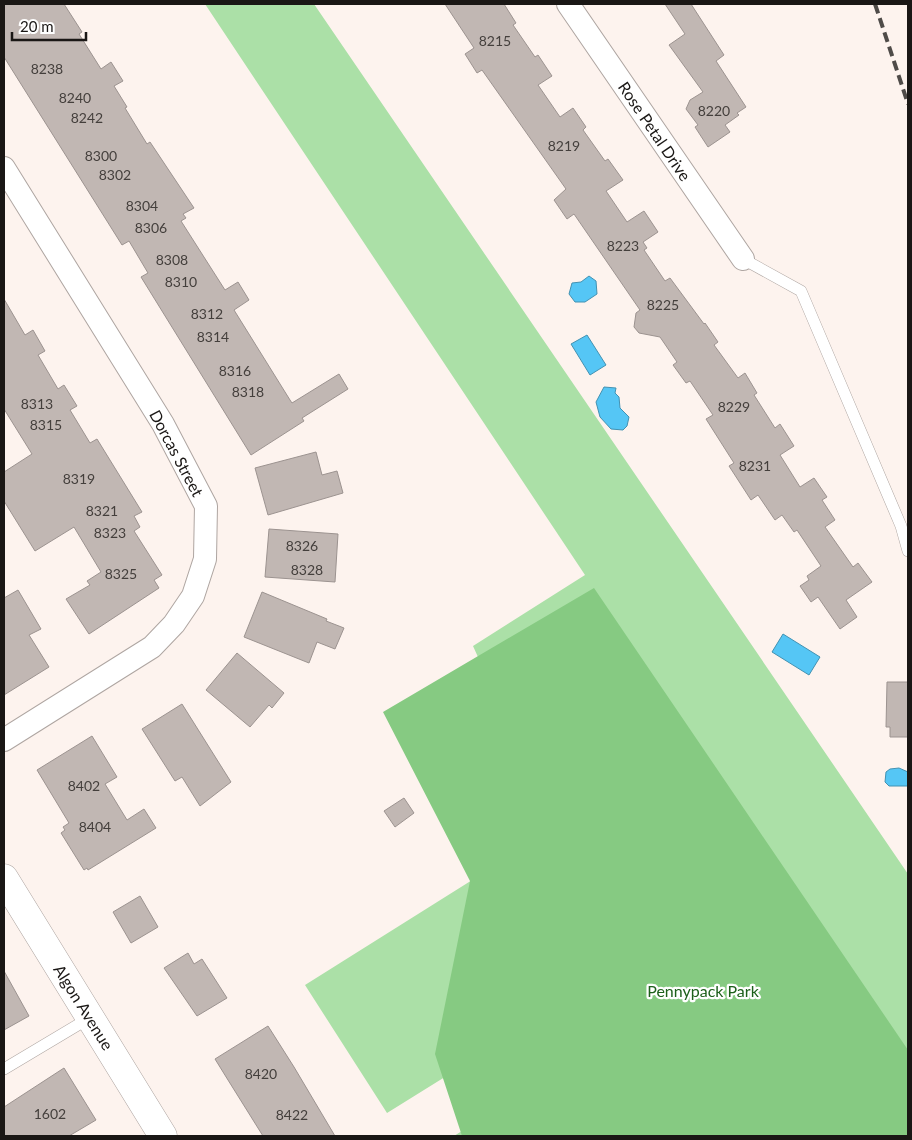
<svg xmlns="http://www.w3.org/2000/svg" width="912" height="1140" viewBox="0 0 912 1140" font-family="Lato,sans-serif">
  <rect width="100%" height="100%" fill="#fdf3ee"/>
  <path fill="#abe0a7" d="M205,4H314L908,874V1136H454L576,1059L548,1013L387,1113L305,985L555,828L473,646L585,575Z"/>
  <path fill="#86ca82" d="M594,588L908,1050V1136H462L435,1054L470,881L383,712Z"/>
  <g fill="#55c6f5" stroke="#4392b2">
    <path d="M589,276L596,281L597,294L585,302H575L569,294L572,283L581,282Z"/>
    <path d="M587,335L606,365L590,375L571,344Z"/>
    <path d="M604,387L616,388L615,393L619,397L620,408L629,417L627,426L623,430L611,429L600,417L596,402Z"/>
    <path d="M783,634L820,657L809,675L772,652Z"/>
    <path d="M899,768L908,772V786H889L885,782L886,772L890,769Z"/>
  </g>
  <g fill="#c1b7b3" stroke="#9c9390">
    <path d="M4,4H64L82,32L79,34L101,69L111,62L123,81L114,86L127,107L125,108L147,144L150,142L194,208L183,214L186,218L181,221L225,290L238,282L249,300L234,310L290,400L292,403L339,374L348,389L302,418L304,421L251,455L141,277L148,273L129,241L122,245L4,57Z"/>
    <path d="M445,4H504L516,23L513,25L535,57L538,55L552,76L538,85L560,117L573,108L586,127L583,130L605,161L608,159L623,180L606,191L627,222L644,211L658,232L643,242L647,248L644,250L665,281L670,278L704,324L705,323L718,342L714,345L738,378L745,373L757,393L754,395L775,428L780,424L794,446L780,455L800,487L814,478L827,497L822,500L835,520L825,527L853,567L858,563L872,582L846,600L857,617L840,629L818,597L811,602L800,586L809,580L807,576L821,566L797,530L794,532L782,515L775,520L758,495L751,500L729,466L734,463L706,419L713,415L690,381L686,383L673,365L677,362L660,337L639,333L634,327L636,313L640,310L574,214L567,219L554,200L566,189L482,70L477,73L465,54L474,48Z"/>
    <path d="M665,4H691L724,55L716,61L746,107L737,113L739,115L725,125L730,132L708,147L695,127L698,125L686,109L690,100L703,92L669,45L685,34Z"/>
    <path d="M4,299L25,335L33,330L45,351L38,355L58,389L64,385L77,406L70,410L90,443L97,439L142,512L134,516L140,527L134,531L162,575L154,580L159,588L89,634L66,599L90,585L87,581L101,572L74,527L35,551L4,501V472L32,454L4,409Z"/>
    <path d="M316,452L322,475L337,471L343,493L268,515L255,468Z"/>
    <path d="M269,529L338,534L335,582L265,577Z"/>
    <path d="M18,590L41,629L29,635L49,667L4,695V598Z"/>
    <path d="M262,592L327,619L326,621L344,628L335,649L317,642L309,663L244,637Z"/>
    <path d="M237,653L284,693L272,708L269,705L250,727L206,690Z"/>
    <path d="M887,682H908V737H890V727H886Z"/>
    <path d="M182,704L231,782L200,806L182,777L175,781L142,729Z"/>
    <path d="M92,736L117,777L105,784L127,820L144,809L156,828L88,870L87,868L84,870L61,833L65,830L63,827L69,823L37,770Z"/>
    <path d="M404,798L414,813L395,827L384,811Z"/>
    <path d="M140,896L158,927L131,943L113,912Z"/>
    <path d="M188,953L194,964L202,959L227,998L197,1016L164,968Z"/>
    <path d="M4,971L29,1016L4,1030Z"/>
    <path d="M268,1026L294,1067L335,1136H263L228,1080L215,1059Z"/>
    <path d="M64,1068L96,1120L69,1136H4V1107Z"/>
  </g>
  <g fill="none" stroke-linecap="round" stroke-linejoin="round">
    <g stroke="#aea5a1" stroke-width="12">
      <g id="service">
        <path d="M743,259L801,291L901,526L908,551"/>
        <path d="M4,1069L91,1017"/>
      </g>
    </g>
    <g stroke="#aea5a1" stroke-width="24">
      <g id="minor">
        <path d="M568,4L743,259"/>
        <path d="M4,168L163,424L206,506L205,559L193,596L174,624L152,647L4,740"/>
      </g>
    </g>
    <g stroke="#aea5a1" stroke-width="29">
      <path id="tertiary" d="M4,878L163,1136"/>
    </g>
    <use href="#service" stroke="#fff" stroke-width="11"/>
    <use href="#minor" stroke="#fff" stroke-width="22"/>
    <use href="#tertiary" stroke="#fff" stroke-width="28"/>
    <path stroke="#4f4b48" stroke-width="4" stroke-dasharray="10 5" stroke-linecap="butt" d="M875,4L908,104"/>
  </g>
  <g text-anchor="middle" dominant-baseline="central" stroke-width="4.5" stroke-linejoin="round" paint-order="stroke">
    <g font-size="14" fill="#443f3c">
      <text x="495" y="40">8215</text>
      <text x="47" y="68">8238</text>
      <text x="75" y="97">8240</text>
      <text x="714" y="110">8220</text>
      <text x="87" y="117">8242</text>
      <text x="564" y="145">8219</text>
      <text x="101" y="155">8300</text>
      <text x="115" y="174">8302</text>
      <text x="142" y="205">8304</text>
      <text x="151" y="227">8306</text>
      <text x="623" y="245">8223</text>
      <text x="172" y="259">8308</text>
      <text x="181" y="281">8310</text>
      <text x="663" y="304">8225</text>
      <text x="207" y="313">8312</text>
      <text x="213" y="336">8314</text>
      <text x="235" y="370">8316</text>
      <text x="248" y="391">8318</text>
      <text x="37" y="403">8313</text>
      <text x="734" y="406">8229</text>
      <text x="46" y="424">8315</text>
      <text x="755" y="465">8231</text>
      <text x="79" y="478">8319</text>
      <text x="102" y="510">8321</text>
      <text x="110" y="532">8323</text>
      <text x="302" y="545">8326</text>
      <text x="307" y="569">8328</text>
      <text x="121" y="573">8325</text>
      <text x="84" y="785">8402</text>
      <text x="95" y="826">8404</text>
      <text x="261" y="1073">8420</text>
      <text x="50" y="1113">1602</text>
      <text x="292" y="1114">8422</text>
    </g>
    <g font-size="16" fill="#1a1715" stroke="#fff">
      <text transform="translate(655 131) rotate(56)">Rose Petal Drive</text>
      <text transform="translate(177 453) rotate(62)">Dorcas Street</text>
      <text transform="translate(84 1007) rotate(58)">Algon Avenue</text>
    </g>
    <g font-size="16" fill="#1d601b" stroke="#fff">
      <text x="703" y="990">Pennypack Park</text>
    </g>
  </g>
  <rect width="912" height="1140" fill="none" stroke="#1a1715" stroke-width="10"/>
  <path d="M12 32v8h74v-8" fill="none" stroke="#1a1715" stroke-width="2.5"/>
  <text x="20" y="32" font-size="15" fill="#1a1715" stroke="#ffffff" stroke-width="4" paint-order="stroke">20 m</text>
</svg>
